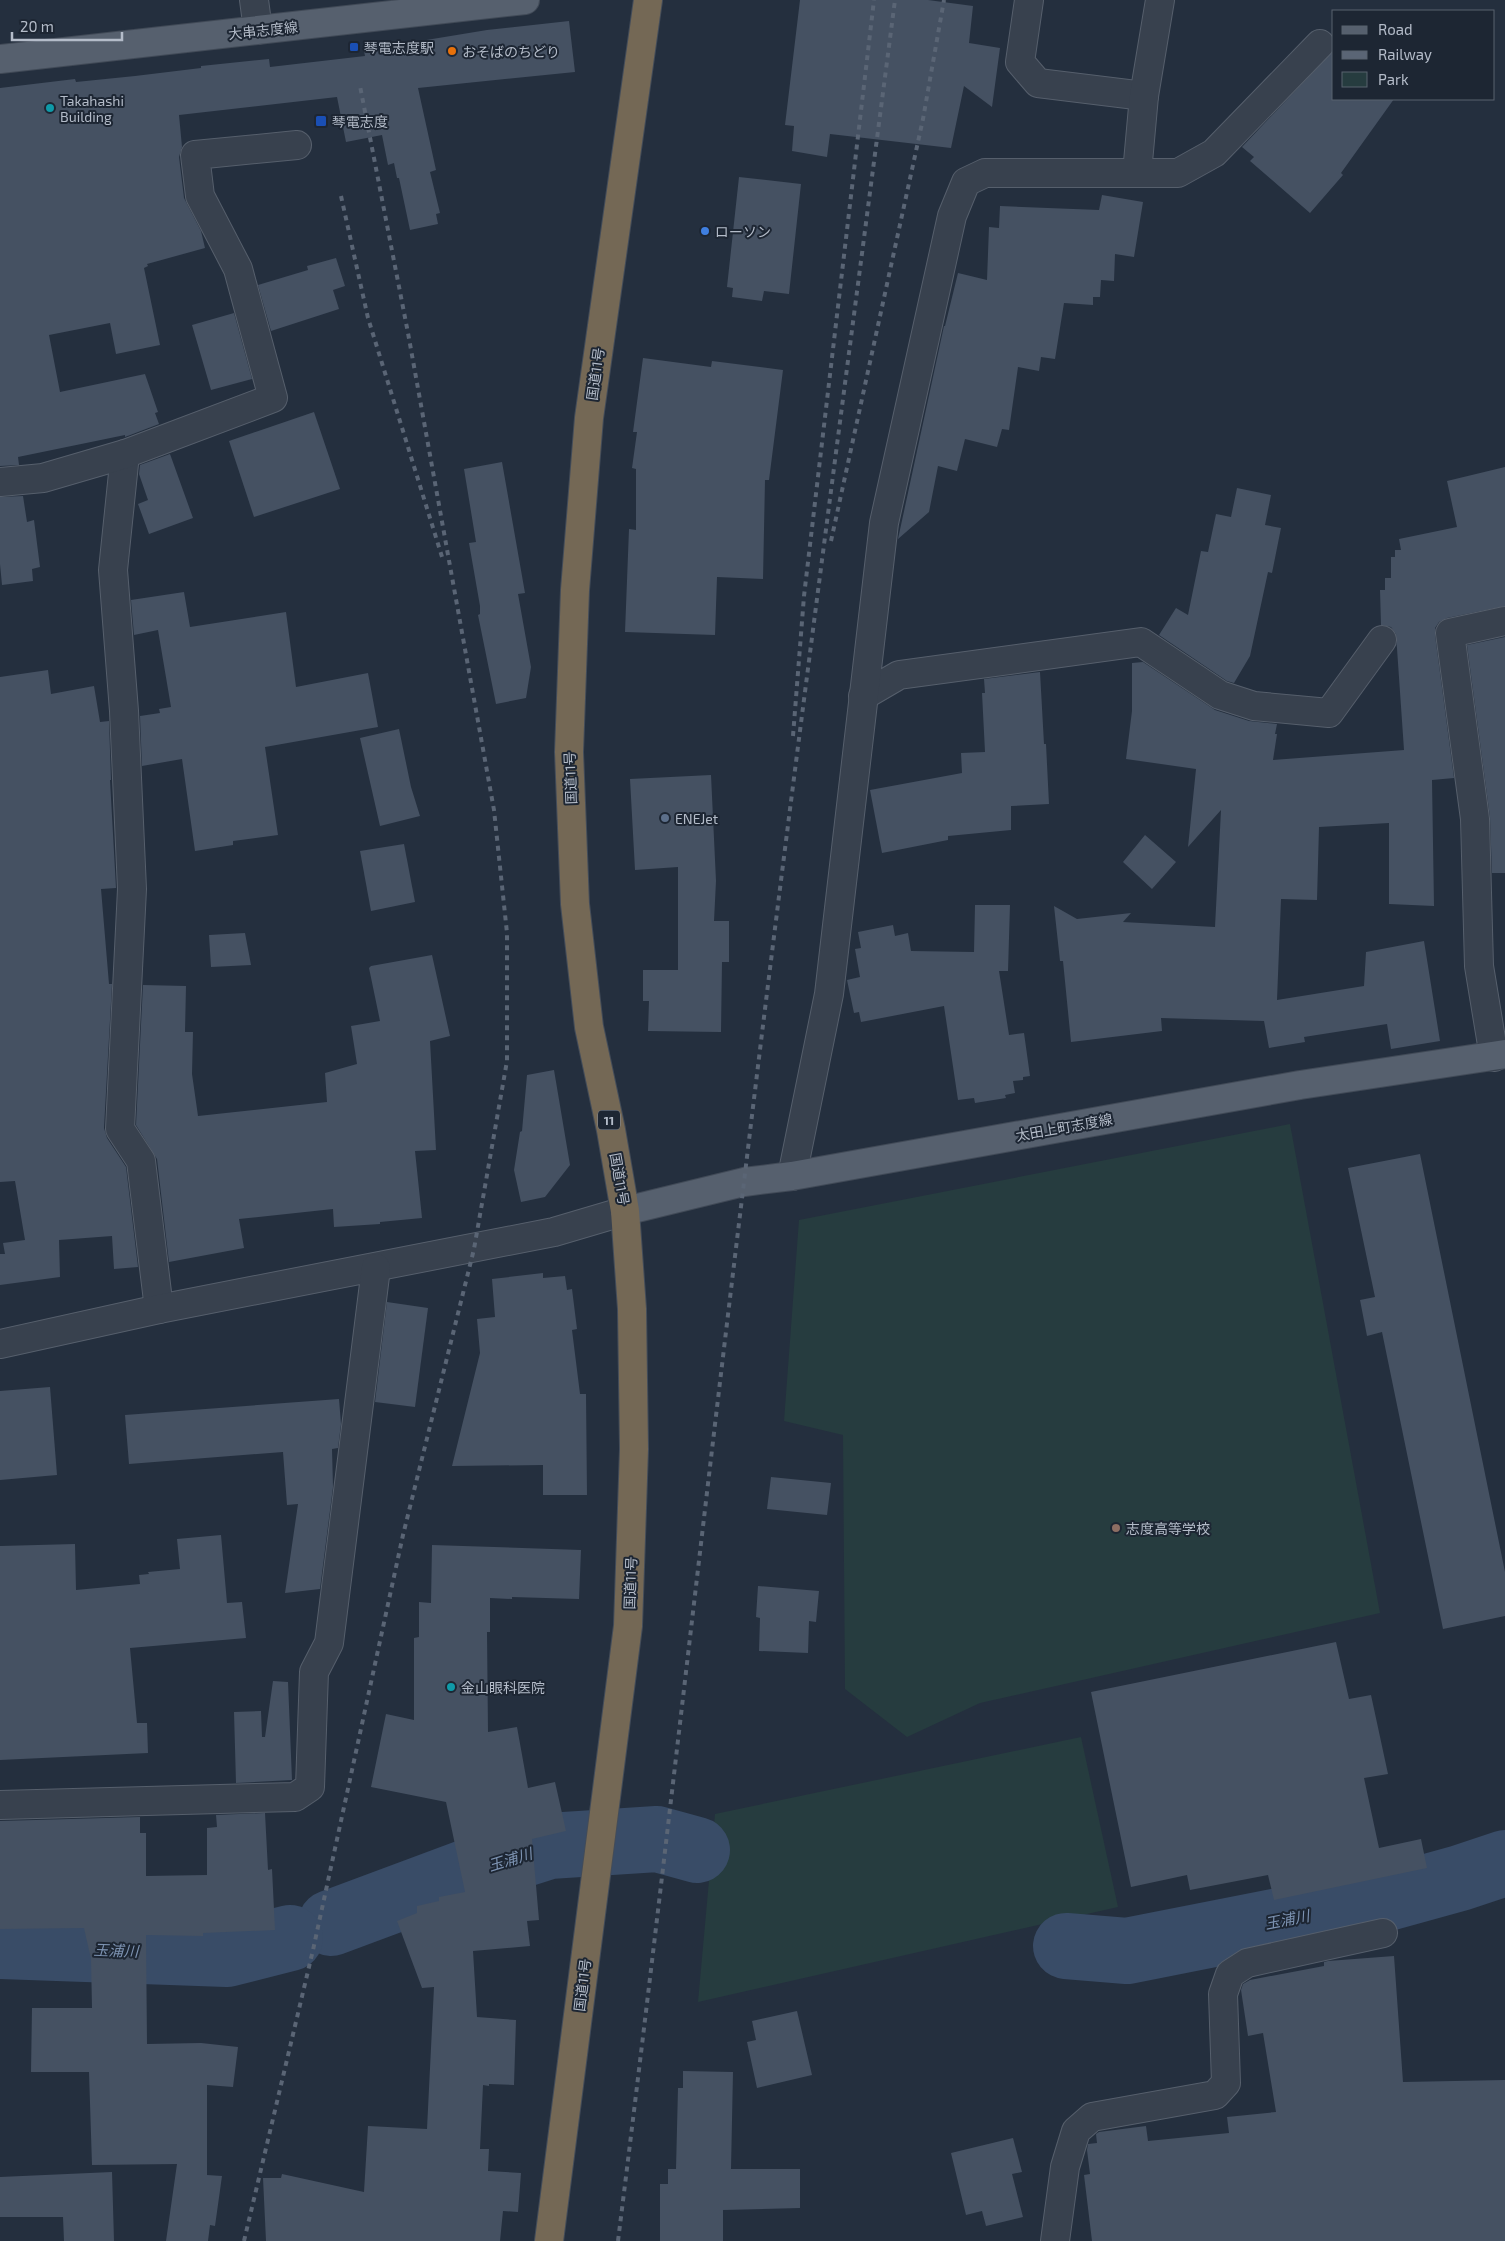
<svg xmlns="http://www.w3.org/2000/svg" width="1505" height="2241" viewBox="0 0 1505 2241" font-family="'Exo 2','Noto Sans JP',sans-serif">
  <rect width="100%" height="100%" fill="#242f3e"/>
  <g fill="#263c3f">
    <path d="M1290,1124L1380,1613L980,1703L907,1737L845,1689L843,1435L784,1421L799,1220Z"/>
    <path d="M1081,1737L1118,1907L698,2002L715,1814Z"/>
  </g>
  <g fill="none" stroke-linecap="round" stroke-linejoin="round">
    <g stroke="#394c67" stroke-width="66">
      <path d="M331,1923L468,1872L549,1846L657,1839L697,1850"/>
      <path d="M0,1946L227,1954L290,1938"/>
      <path d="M1066,1946L1127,1951L1366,1904L1460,1878L1505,1863"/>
    </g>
  </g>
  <g fill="#455162">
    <path d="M800,0H928L973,6L969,43L1000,48L992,107L964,86L951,148L830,134L827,157L792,151L794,126L785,125Z"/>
    <path d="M569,21L575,72L418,88L436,170L430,172L440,213L436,214L438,224L410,230L399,178H397L394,163L388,165L382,135L346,142L337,97L179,115L182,147L179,157L184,198L201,231L205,248L147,264L148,266L144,268L160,345L116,354L110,323L49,335L60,392L145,374L158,412L155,413L159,424L125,437V435L18,457L19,465L0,466V88L75,79L76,82L135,76L201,68V66L269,59L270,67L365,56L364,51L402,42V44L487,30Z"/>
    <path d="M1334,50V99H1394L1341,173L1343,175L1310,213L1250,161L1254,157L1242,147Z"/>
    <path d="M739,177L801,184L789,294L764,291L762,301L732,297L733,288L727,287Z"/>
    <path d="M1102,195L1143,202L1134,257L1115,254L1114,281L1101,280L1100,297H1093V305L1064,303L1055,359L1041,357L1039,371L1018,367L1009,430L1002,429L997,447L965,439L957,471L938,466L929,512L898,539L944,326H945L958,273L987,280L989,227L999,228L1000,206L1099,210Z"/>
    <path d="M336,258L345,286L333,290L339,309L271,331L258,285L308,270L307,266Z"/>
    <path d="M234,313L252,379L211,390L192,325Z"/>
    <path d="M643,358L711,367L712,361L783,370L769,480H765L763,579L717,577L715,635L625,632L629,529L636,530V469L632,468L637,432H633Z"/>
    <path d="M314,412L340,489L254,517L229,441Z"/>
    <path d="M170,454L193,518L149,534L138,504L148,500L139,474L140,465Z"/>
    <path d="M502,462L525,593L518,594L531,667L526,698L496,704L478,615L480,614V606L469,543L476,542L464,469Z"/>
    <path d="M1505,467V606L1447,618L1439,622L1435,628V635L1454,778L1432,780L1434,906L1389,904V823L1319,827L1317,900L1281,899L1277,1000L1364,986L1366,952L1424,941L1440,1041L1391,1049L1387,1024L1304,1037L1305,1042L1269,1048L1264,1021L1161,1018L1162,1031L1071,1042L1063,961H1060L1054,906L1077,919L1131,913L1123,922L1215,927L1221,810L1188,847L1196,769L1126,759L1132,711V663L1143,662L1215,710L1249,721L1277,724L1275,734H1277L1273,760L1404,750L1396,634L1391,627L1381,625L1380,590H1385V578H1391V557H1395V550H1401L1399,539L1457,527L1447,481Z"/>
    <path d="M1237,488L1271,495L1265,525L1281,528L1272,573L1268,572L1250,656L1234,683L1227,681L1159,635L1176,608L1188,615L1201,551L1208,552L1216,514L1231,517Z"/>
    <path d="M23,496L27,522L34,520L40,567L32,569L33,581L2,585L0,564V497Z"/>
    <path d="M184,592L190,627L286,612L296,687L368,673L378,727L265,747L278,835L233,841V845L195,851L182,759L142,766L140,716L160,713L159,709L171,707L158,630L134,635L131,600Z"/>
    <path d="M1505,637V873H1492L1490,817L1467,645Z"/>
    <path d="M48,670L51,694L94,686L100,722L109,721L111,780H110L116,888L101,889L109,984H112L104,1128L107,1138L126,1167L138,1267L114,1269L112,1236L59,1240L60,1277L0,1285V1254H5L3,1243L25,1240L15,1181L0,1182V677Z"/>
    <path d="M1040,672L1044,744H1046L1049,804L1011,806V830L948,836V840L882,853L870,790L962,773L961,753L985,752L982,693H985L984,679Z"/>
    <path d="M399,729L411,787L420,816L380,826L360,738Z"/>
    <path d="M711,775L716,881L714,921H729V962H722L721,1032L648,1031L649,1001H643V970H678V867L635,870L630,779Z"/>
    <path d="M1145,835L1176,862L1152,889L1123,862Z"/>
    <path d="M404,844L415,902L371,911L360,851Z"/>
    <path d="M975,905H1010L1008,971H999L1009,1035L1024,1033L1030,1076L1023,1077V1080L1013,1081L1015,1093L1005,1095L1006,1098L975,1103L974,1098L958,1100L944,1006L861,1022L859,1012L854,1013L847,980L860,977L855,949L861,948L858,932L893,925L895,936L908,933L911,951L974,952Z"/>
    <path d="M245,933L251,965L211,967L209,935Z"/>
    <path d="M432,955L450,1036L430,1041L436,1150L415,1151L422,1218L380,1222V1224L334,1227L333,1209L239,1219L244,1248L169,1262L157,1159L136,1125L143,985L186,986L185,1032H193L192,1074L198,1116L327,1102L325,1073L357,1064L351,1026L380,1021L369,968L371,966Z"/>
    <path d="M554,1070L570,1165L545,1197L521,1202L514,1170L520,1132L522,1131L527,1075Z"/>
    <path d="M1420,1154L1505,1572V1616L1443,1629L1382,1332L1367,1336L1360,1300L1375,1297L1348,1168Z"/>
    <path d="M543,1273V1278L565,1276L567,1290L572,1289L577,1329L572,1330L580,1394H586L587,1495H543V1465L452,1466L480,1353L477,1319L495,1317L492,1279Z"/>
    <path d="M387,1302L428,1308L415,1407L375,1402Z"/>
    <path d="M50,1387L57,1475L0,1480V1391Z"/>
    <path d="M339,1399L341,1424L338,1448L332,1449L333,1487L320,1589L285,1593L298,1504L287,1505L283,1452L129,1464L125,1415Z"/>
    <path d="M771,1477L831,1483L827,1515L767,1509Z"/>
    <path d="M221,1535L227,1603L242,1602L246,1638L130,1648L137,1723H147L148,1753L0,1760V1546L75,1544L76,1590L140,1584L139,1575L149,1574L148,1572L180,1569L177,1539Z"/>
    <path d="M432,1545L581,1550L579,1599L512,1597V1599L490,1598V1632H487L488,1732L517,1727L528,1788L555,1782L566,1831L532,1839L539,1920L527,1921L530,1946L473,1951L477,2017L516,2020L514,2085L489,2084V2086L483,2085L480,2149H489L488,2171L521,2173L518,2212L503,2211L500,2241H266L263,2178H281L282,2174L364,2192L368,2126L427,2129L434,1987L422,1988L397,1921L417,1913V1906L439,1901V1897L465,1892L446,1802L371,1787L386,1714L414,1720V1638L419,1637V1602L431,1603Z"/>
    <path d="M758,1586L819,1591L816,1622L809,1621L808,1653L759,1651L760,1618L756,1617Z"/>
    <path d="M1336,1642L1349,1699L1371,1695L1388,1774L1364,1778L1379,1848L1421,1839L1427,1868L1274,1900L1268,1875L1190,1890L1187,1875L1131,1887L1091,1692Z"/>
    <path d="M273,1681L288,1682L292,1780L236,1783L234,1712L261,1711L262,1737H265Z"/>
    <path d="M265,1813L268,1870L272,1869L275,1930L203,1933V1936L146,1935L147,2044L201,2043L238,2047L233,2087L207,2085V2175L222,2176L215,2226L210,2225L208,2241H166L177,2164L92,2165L89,2072H31L32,2008H92L91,1959L84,1928L0,1929V1821L140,1817V1833H146V1876L207,1875V1828L217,1827L216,1815Z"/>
    <path d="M1394,1956L1403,2082L1505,2080V2241H1092L1084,2175L1090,2174L1087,2150L1088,2144L1097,2143L1096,2134L1099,2132L1146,2126L1148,2141L1229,2133L1227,2117L1276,2112L1263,2033L1248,2036L1241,1990L1243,1984L1250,1980L1324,1966V1962L1328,1961Z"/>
    <path d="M797,2011L812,2075L757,2088L747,2042L756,2040L752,2021Z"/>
    <path d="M683,2071L733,2072L731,2169H800V2208L723,2210V2241H660V2184H668V2169H676L678,2088H683Z"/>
    <path d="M1013,2138L1022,2172L1012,2174L1023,2217L986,2226L982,2211L966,2215L951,2153Z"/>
    <path d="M112,2172L114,2241H64L63,2217H0V2177Z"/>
  </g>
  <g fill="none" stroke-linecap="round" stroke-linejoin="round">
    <g stroke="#565f6c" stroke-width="30">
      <g id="minor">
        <path d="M254,0L258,30"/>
        <path d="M1029,0L1020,62L1038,83L1144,96"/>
        <path d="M1137,173L1144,96L1160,0"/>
        <path d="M125,454L113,570L124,711L132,889L120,1129L141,1161L159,1309"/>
        <path d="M0,482L43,478L125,454L273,398L238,269L200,196L195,155L297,145"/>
        <path d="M863,696L899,675L1141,642L1220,695L1254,706L1329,713L1382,640"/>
        <path d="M1494,1057L1479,966L1475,819L1450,633L1505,621"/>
        <path d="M792,1176L829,994L884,523L952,216L966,182L985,173H1178L1214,153L1320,44"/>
        <path d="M0,1344L159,1309L554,1232L625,1211"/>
        <path d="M0,1805L295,1797L310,1787L314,1672L329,1643L376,1268"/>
        <path d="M1055,2241L1065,2167L1076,2131L1092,2117L1215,2095L1226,2083L1223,1994L1230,1974L1247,1963L1383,1933"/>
      </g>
    </g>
    <g stroke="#414a57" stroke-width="30">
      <g id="major">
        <path d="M0,59L525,0"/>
        <path d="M625,1211L744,1182L792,1176L1300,1085L1505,1054"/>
      </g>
    </g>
    <g stroke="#434c59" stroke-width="30">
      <path id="highway" d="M549,2241L628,1626L634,1449L632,1309L625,1211L611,1130L589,1027L575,904L569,752L575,590L589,418L648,0"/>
    </g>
    <use href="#minor" stroke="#38414e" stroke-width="28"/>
    <use href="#major" stroke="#56606e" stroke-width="28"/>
    <use href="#highway" stroke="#746855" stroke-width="28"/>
    <g stroke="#5a6575" stroke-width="4" stroke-dasharray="5 5" stroke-linecap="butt">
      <path d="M341,196L368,318L443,560"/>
      <path d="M831,541L923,119L944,0"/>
      <path d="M793,736L804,596L874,0"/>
      <path d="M244,2241L313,1950L403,1535L474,1249L507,1061V933L494,810L408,333L360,86"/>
      <path d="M618,2241C662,1888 701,1535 744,1182C791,788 844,394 895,0"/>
    </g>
  </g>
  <g fill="#1a4fb4" stroke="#1d2633" stroke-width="2">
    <rect x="349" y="42" width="10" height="10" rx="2.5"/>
    <rect x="315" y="115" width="12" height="12" rx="2.5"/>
  </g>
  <circle fill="#e8710a" stroke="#1d2633" stroke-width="2" cx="452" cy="51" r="5"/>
  <g fill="#0f9aa8" stroke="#1d2633" stroke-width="2">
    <circle cx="50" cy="108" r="5"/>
    <circle cx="451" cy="1687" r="5"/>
  </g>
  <circle fill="#3f7fe0" stroke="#1d2633" stroke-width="2" cx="705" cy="231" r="5"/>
  <circle fill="#5c6f8a" stroke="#1d2633" stroke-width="2" cx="665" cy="818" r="5"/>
  <circle fill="#8d6e63" stroke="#1d2633" stroke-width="2" cx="1116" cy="1528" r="5"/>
  <g text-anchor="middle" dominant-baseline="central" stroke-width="4" stroke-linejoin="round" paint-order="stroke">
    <rect fill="#1d2633" stroke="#878f9c" stroke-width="1" x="598" y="1110.5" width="22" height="19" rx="4"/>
    <g font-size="12" font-weight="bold" fill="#b4bcc9">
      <text x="609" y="1120">11</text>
    </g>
    <g font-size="14" fill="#b4bcc9" stroke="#1d2633">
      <text transform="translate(263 30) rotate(-6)">大串志度線</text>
      <text transform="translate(595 374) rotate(-82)">国道11号</text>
      <text transform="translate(570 778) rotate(-92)">国道11号</text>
      <text transform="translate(1064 1127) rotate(-10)">太田上町志度線</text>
      <text transform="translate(620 1179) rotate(80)">国道11号</text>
      <text transform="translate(630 1583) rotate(-88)">国道11号</text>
      <text transform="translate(582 1985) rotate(-83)">国道11号</text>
    </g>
    <g font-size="14" fill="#b4bcc9" stroke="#1d2633" text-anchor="start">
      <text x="364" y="47">琴電志度駅</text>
      <text x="462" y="51">おそばのちどり</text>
      <text x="60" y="100">Takahashi<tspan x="60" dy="16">Building</tspan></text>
      <text x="332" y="121">琴電志度</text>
      <text x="715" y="231">ローソン</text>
      <text x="675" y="818">ENEJet</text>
      <text x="1126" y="1528">志度高等学校</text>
      <text x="461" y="1687">金山眼科医院</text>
    </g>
    <g font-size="15" font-style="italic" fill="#7c92b1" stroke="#1d2633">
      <text transform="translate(510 1859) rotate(-17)">玉浦川</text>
      <text transform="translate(1287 1919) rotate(-11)">玉浦川</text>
      <text transform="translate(116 1950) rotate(2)">玉浦川</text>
    </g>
  </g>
  <rect x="1332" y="10" width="162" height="90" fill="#1d2633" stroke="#59626f"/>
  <rect x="1342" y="26" width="25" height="8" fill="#56606e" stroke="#59626f"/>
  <text x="1378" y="35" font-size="15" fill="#b4bcc9">Road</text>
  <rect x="1342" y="51" width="25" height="8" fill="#5a6575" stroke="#59626f"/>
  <text x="1378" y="60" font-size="15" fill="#b4bcc9">Railway</text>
  <rect x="1342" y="72" width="25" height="15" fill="#263c3f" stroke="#59626f"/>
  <text x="1378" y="85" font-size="15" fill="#b4bcc9">Park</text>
  <path d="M12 32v8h110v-8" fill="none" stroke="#b4bcc9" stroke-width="2.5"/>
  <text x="20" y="32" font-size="15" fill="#b4bcc9" stroke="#1d2633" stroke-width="4" paint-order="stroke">20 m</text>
</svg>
